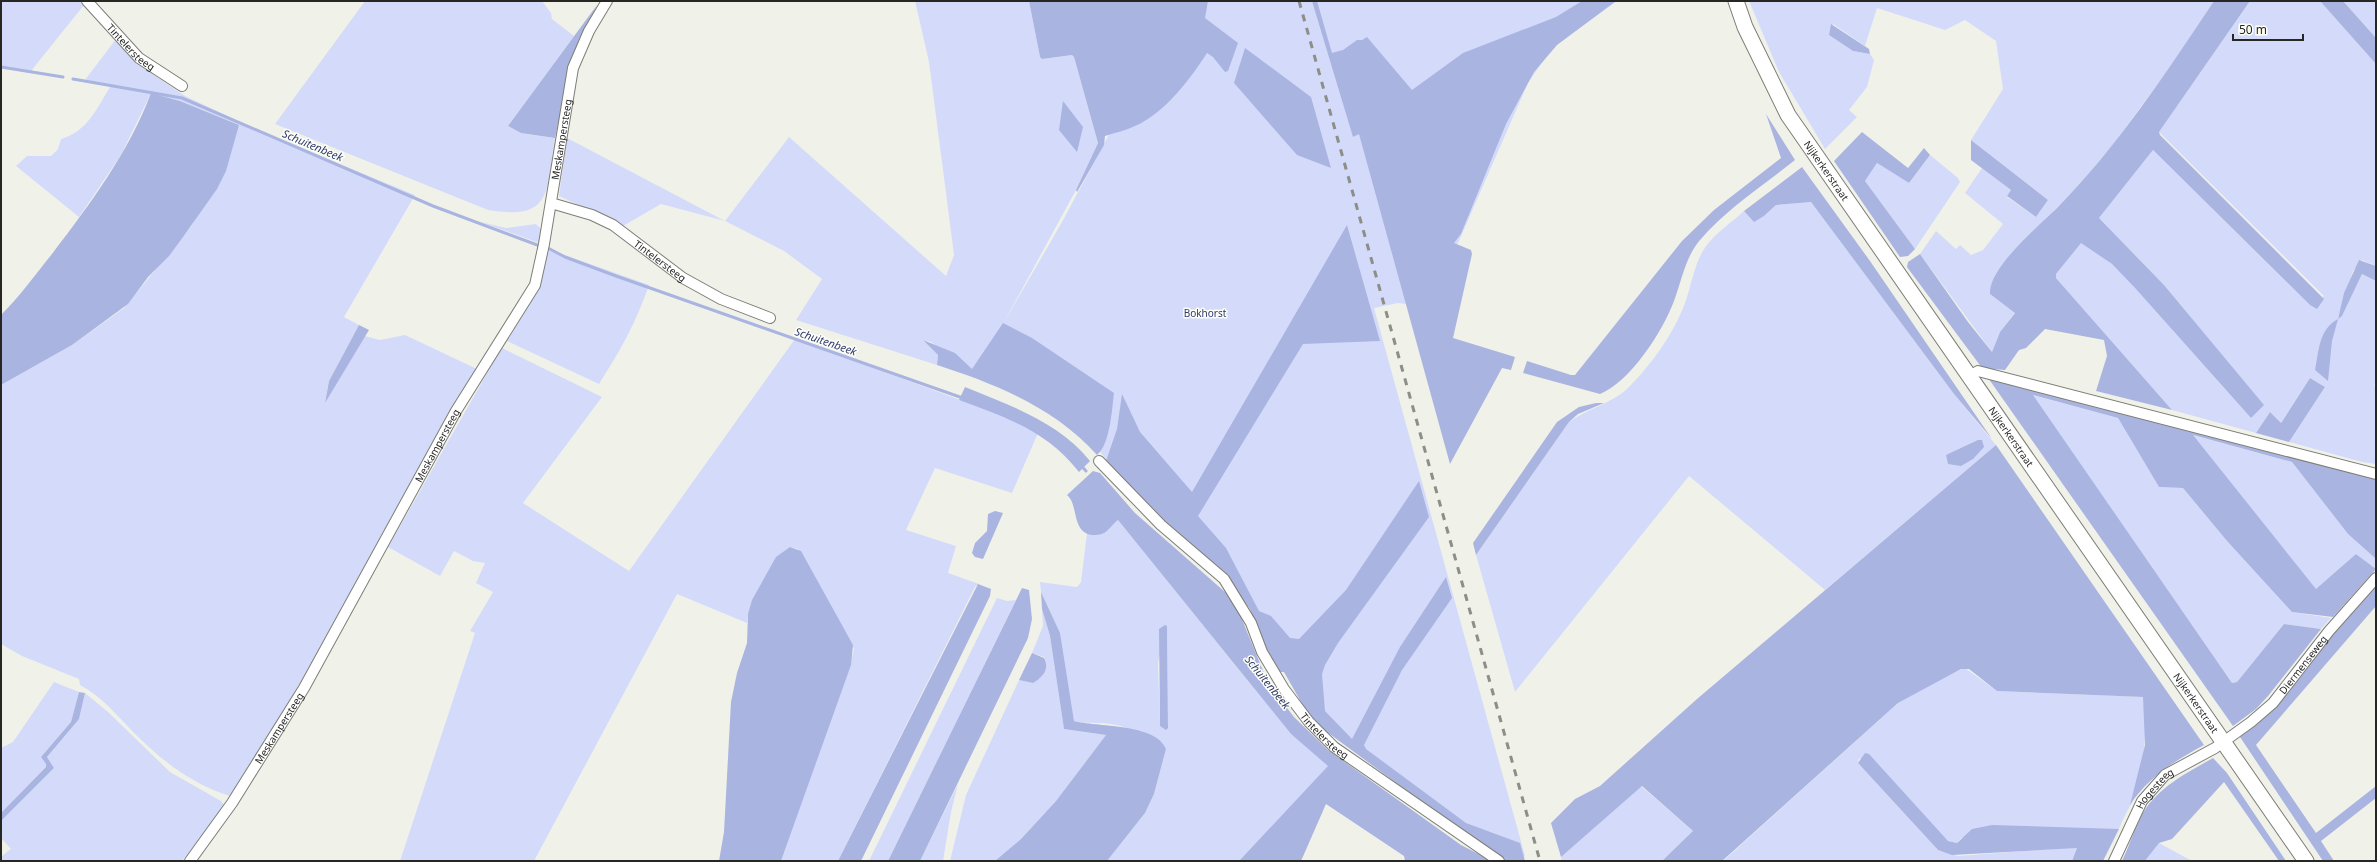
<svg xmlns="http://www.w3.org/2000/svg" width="2377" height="862" viewBox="0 0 2377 862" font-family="'Noto Sans',sans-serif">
  <rect width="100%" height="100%" fill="#f0f2e9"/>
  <g fill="#d4dbfa" fill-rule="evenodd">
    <path d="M1,1H80L84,5L31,71L1,66Z"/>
    <path d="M365,1H542L551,13L552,19L574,36L508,126L521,133L555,138C546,191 554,221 488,210L275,124Z"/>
    <path d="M915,1H1029L1040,57L1042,59L1072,55L1074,57L1098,143L1076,190L1003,324L1062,222L1107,138L1186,16L1168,1H1617L1552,48L1528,83L1430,307L1398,303L1374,308L1525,856L1519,861L1323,727L1238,582L1121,478L1081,428L970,370L931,342L923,340L938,355L937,365L796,320L822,279L784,251L725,221L661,204L623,226L559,196L567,138L725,221L789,137L946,276L954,255L929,62Z"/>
    <path d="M1749,1H2214L2176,59L2112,146L2078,186L2007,259L1996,275L1990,294L2015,312L2000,332L1992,352L1920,254L1936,231L1956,249L1960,245L1971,255L1983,250L2003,224L1965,193L1982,168L2011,190L2007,197L2036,217L2048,200L1971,140L2003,89L1996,41L1965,20L1945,30L1877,8L1865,46L1833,24L1829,35L1853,51L1870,54L1874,60L1867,87L1849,110L1857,117L1825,149L1779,72Z"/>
    <path d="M2250,1H2320L2376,64V266L2362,260L2353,271L2338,318L2342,316L2362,274L2376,281V382L2374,385L2376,387V464L2362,462L2289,442L2325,387L2310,378L2280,424L2270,412L2256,433L2172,410L2056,278V274L2081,242L2112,264L2135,288L2251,418L2263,405L2164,285L2099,218L2153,150L2310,305L2324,296L2159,132Z"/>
    <path d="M2343,1H2376V38Z"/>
    <path d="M116,39L155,76L185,96L257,130L415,195L344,317L359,325L329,381L325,402L365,336L380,340L405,335L477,369L304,679L230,796C191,784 161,760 132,731C116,714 101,696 80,685L79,679L22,656L1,644V385L72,345L124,308L192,225L239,125L180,101L151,93L121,155L79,217L16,166L27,156H51L58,149L61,139C87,132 98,107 111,85L85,80Z"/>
    <path d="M1930,155L1958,178L1960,182L1915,249L1865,181L1877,163L1909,183Z"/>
    <path d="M1811,202L1954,394L1996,445L1825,590L1689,476L1515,692L1476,555L1569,422C1587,409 1612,403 1627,389C1651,365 1673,335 1685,303C1692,284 1694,263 1706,246C1716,233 1732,222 1744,211L1754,221L1764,216L1776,205Z"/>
    <path d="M481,222L506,228L536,224L542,230V244Z"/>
    <path d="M548,249L649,285C636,323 620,351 599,384L507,341L539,286Z"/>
    <path d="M795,339L1004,416L1038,433L1012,493L935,468L906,530L956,546L948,573L979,584L975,587L838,861H781L850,665L854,649L798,549L790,547L748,614L747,623L677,594L534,861H400L475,633L470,631L493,592L476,583L485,563L473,561L454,551L440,576L388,547L498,354L502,348L602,397L523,503L629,571Z"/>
    <path d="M2032,395L2118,418L2159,487L2183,488L2227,541L2292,612L2331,618L2321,629L2284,624L2237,682L2232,683Z"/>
    <path d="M2192,435L2292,462L2348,534L2376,559V569L2356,554L2316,590Z"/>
    <path d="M1118,520L1291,734L1329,766L1239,861H1107L1145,813L1154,794L1166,749C1146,734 1127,725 1101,723C1092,723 1082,723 1074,721L1057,627L1041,592L1040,582L1077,587L1081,582L1087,533C1101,538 1108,529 1118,520ZM1167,626L1168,728L1160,726L1158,663Z"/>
    <path d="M997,598L1007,601L1016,600L888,861H869Z"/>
    <path d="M1042,609L1050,636L1064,729L1106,735L1056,801L1021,839L998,859L995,861H950L966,795L1019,680L1033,683C1043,677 1050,669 1044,657L1032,653L1043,626Z"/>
    <path d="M1965,668L1997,691L2143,697C2148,734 2144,769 2131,804C2127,812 2122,820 2119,829L1961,838L1957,843L1948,841L1859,758L1858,763L1938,850L1958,856L2078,847L2072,861H1723L1898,703L1951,673Z"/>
    <path d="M54,682L79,692L71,722L41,757L46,764V767L1,813V748L13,742Z"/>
    <path d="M85,693L108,712L170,772L221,801L225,806L182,861H1V855L2,856L11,849L1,838V821L54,768L47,757L79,719Z"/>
    <path d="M958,784L951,812L943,861H920Z"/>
    <path d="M1641,786L1693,831L1692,833L1662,861H1562L1561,857Z"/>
    <path d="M2159,843L2192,861H2145Z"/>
  </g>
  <g fill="#aab4e1">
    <path d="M1029,1H1208L1205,18L1238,43L1228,71L1225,72L1213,57L1207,53C1191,78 1169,107 1143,122C1131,129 1118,132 1105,136L1104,145L1077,192L1076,190L1098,143L1074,57L1072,55L1042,59L1040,57Z"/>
    <path d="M1312,1H1317L1332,53L1343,50L1357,40H1362L1367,37L1412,90L1463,53L1556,17L1582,1H1616L1557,45L1534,72L1506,124L1461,234L1454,243L1471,250L1472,254L1453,338L1515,357L1511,370L1502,368L1450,464L1359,134L1353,137Z"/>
    <path d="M2214,1H2250L2159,132L2160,135L2324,299L2317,309L2310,305L2153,150L2099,218L2164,285L2264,405L2251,418L2135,288L2112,264L2081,243L2056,274V278L2172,410L2096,391L2107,356L2104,340L2045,329L2026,348L2019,350L2005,370L1982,368L1907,267L1908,262L1920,254L1968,322L1992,352L2000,332L2015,313L1990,294C1988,268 2039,226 2057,208C2118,146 2166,73 2214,1Z"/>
    <path d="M2320,1H2343L2376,38V64Z"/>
    <path d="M597,5L573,56L555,138L521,133L508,126Z"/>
    <path d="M1245,48L1311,97L1331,168L1297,155L1234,83Z"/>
    <path d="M151,93L180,101L239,125L226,171L217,189L183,237L169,256L148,277L128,304L72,345L1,385V315C20,296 35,275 52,254C90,204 129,152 151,93Z"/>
    <path d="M1766,114L1795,160C1764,185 1725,210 1700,240C1685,258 1682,280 1674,301C1663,331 1630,382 1600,394L1523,373L1527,361L1571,375H1575L1682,241L1714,210L1781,158Z"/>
    <path d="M1862,132L1908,168L1924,148L1930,155L1909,183L1877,163L1865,181L1915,249L1908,256L1900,257L1834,161Z"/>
    <path d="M1971,140L2048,200L2036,217L2007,196L2011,190L1971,160Z"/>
    <path d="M1802,167L1870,261L1992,439L1954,394L1811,202L1776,205L1764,216L1754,222L1744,211Z"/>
    <path d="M1347,225L1380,341L1303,344L1198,516L1226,548L1259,611L1271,616L1290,638L1299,639L1346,590L1419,481L1429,517L1338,643L1325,665L1322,674L1325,711L1352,739L1400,647L1446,577L1452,598L1402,670L1364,745L1366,749L1466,823L1520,843L1525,861H1502L1323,729L1305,709L1284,672H1280L1265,647L1250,609L1231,584L1157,516L1105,464L1117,429L1122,394L1140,432L1192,492Z"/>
    <path d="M2359,260L2376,266V281L2362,274L2342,316L2338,319L2332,341L2328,381L2315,370C2319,350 2319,329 2338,319L2344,293Z"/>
    <path d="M1003,323L1032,338L1114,393C1112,409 1110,445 1097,455C1055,408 996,384 937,365L938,355L923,340L955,353L972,369Z"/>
    <path d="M359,325L369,330L325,403L329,381Z"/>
    <path d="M1986,375L2376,476V559L2348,534L2292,462L2193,435L2316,589L2356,554L2376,569L2333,617L2292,612L2227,541L2183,488L2159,487L2118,418L2033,395L2232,683L2237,682L2284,624L2321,629L2268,696L2256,709L2233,726Z"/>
    <path d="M2310,378L2325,387L2289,442L2256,433L2270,412L2281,423Z"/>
    <path d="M965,387C1009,405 1059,422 1090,461L1079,472C1046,430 1007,418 959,400Z"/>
    <path d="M1596,403H1604L1578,414L1569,422L1476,555L1473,543L1557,422L1579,407Z"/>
    <path d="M1996,445L2204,745C2175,761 2148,777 2130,805L2145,745L2143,697L1997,691L1969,669H1961L1898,703L1722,861H1662L1693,831L1642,786L1561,857L1551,823L1575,799L1600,786L1697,699Z"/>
    <path d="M1093,471L1100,473L1135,513L1225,592L1239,612L1268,683L1294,717L1328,750L1461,845L1492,861H1405L1404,856L1326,804L1301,861H1239L1328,766L1291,734L1118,520C1113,524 1109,530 1104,533C1100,535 1096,535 1092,535C1071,532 1079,505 1067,495Z"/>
    <path d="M790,547L801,551L853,645L851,665L781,861H719L724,832L731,702L737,673L747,643L748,614L752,600L776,557Z"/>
    <path d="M2376,583V606L2256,745L2316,833L2376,786V798L2321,841L2334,861H2323L2240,737L2310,661Z"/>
    <path d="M978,584L991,589L990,596L861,861H838Z"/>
    <path d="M1022,588L1029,590L1032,619L1028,638L920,861H888Z"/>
    <path d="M1041,592L1060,633L1074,721C1095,727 1156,723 1166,749L1154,794L1145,813L1107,861H995L1021,839L1056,801L1106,735L1064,729L1050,636L1042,609Z"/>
    <path d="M1165,625L1167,626L1168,728L1166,730L1160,726L1159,629Z"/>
    <path d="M79,692L85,693L79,719L47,757L54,768L1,821V813L46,767V764L41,757L71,722Z"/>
    <path d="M1865,753L1869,754L1948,841L1957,843L1972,829L1992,825L2119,829L2103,861H2072L2077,848L1952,855L1938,850L1858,763Z"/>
    <path d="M2213,758L2227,773L2286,861H2279L2224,782L2172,839L2159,843L2145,861H2122C2129,847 2133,832 2140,818C2156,788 2185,774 2213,758Z"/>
  </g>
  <g fill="#a9b4e1">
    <path d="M1831,24L1869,49L1870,54L1853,51L1829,35Z"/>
    <path d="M1063,101L1083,127L1077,152L1059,130Z"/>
    <path d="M1978,440H1982L1984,447L1973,459L1961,466L1948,464L1946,455Z"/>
    <path d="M995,511L1003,513L983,559L975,557L972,553L975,543L987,531L988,514Z"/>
    <path d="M1032,653L1044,658C1050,669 1043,677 1033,683L1019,680Z"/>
  </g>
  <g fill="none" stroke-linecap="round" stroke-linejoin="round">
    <g stroke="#a9b4e1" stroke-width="3">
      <path d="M1,67L63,77"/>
      <path d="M73,79L182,98L433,206L540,246"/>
      <path d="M548,248L565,257L616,276L994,409C1029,425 1061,441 1086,471"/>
      <path d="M1090,477L1294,729L1324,757L1467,861"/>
    </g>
    <g stroke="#7d7e77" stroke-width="12">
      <g id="street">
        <path id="s1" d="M87,1L139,58L182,86"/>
        <path id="s2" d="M551,203L592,215L613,225L683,278L721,299L770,318"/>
        <path d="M1970,376L1978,371L2376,474"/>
        <path id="s3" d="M1099,461L1161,525L1224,579L1251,623L1262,652L1284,689L1309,722L1334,747L1499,861"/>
        <path id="s4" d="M190,861L232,803L304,688L456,411L535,285L544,244L573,68L589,31L607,1"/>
        <path id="s5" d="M2114,861L2142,801L2165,775L2215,748L2251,722L2273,703L2329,631L2376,578"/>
      </g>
    </g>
    <g stroke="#7d7e77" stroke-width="17">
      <g id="primary">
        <path id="s6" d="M1736,1L1745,27L1788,115L2306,861"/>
      </g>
    </g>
    <use href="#street" stroke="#fff" stroke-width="10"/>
    <use href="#primary" stroke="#fff" stroke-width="15"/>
    <path stroke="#8d8e87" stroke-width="3" stroke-dasharray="7 7" stroke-linecap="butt" d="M1299,1L1540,861"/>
  </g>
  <g text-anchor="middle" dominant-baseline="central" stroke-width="3" stroke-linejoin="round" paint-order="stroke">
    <g font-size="10" fill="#262623" stroke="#fdfff7">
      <text stroke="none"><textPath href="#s1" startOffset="64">Tintelersteeg</textPath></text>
      <text stroke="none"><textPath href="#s4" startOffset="820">Meskampersteeg</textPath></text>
      <text stroke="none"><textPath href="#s6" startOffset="193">Nijkerkerstraat</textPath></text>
      <text stroke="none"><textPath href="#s2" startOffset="125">Tintelersteeg</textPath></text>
      <text stroke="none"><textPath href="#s6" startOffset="517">Nijkerkerstraat</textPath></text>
      <text stroke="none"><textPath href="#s4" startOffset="484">Meskampersteeg</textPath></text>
      <text stroke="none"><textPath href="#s5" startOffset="280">Diermenseweg</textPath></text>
      <text stroke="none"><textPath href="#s6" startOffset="841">Nijkerkerstraat</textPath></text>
      <text stroke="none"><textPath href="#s4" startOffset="160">Meskampersteeg</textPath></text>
      <text stroke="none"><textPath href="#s3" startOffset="360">Tintelersteeg</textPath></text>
      <text stroke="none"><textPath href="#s5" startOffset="84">Hogesteeg</textPath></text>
    </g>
    <g font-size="10" fill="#30386f" stroke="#fdfff7">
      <text x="1205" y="313">Bokhorst</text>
    </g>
    <g font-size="11" font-style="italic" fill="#313a71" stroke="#fdfff7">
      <text transform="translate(313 145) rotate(23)">Schuitenbeek</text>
      <text transform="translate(826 341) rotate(19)">Schuitenbeek</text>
      <text transform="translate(1268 682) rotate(51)">Schuitenbeek</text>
    </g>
  </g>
  <rect width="2377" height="862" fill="none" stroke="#262623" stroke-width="4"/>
  <path d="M2233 34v6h70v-6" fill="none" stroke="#262623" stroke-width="2"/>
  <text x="2239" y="34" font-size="12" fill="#262623" stroke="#fdfff7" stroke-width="3" paint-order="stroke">50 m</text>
</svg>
